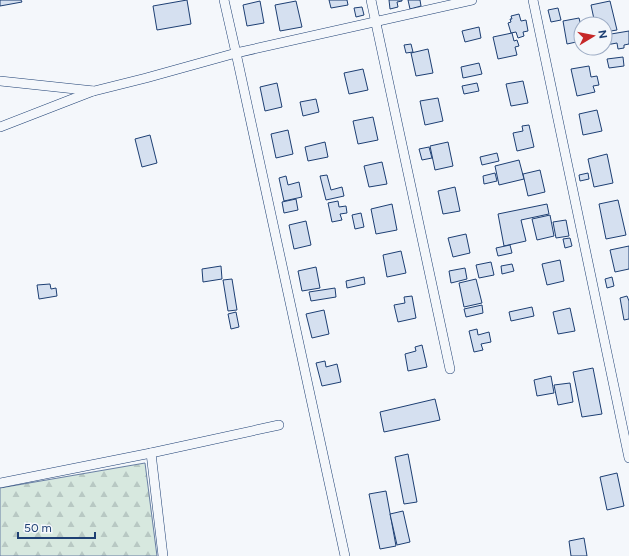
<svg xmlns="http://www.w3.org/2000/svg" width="629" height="556" viewBox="0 0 629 556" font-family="Figtree,sans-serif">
  <defs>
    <pattern id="forest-firs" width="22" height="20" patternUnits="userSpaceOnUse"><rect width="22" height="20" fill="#d7e8df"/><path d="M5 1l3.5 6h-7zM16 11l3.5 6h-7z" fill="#b8c8c3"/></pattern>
  </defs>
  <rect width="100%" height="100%" fill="#f4f7fb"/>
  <path fill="url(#forest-firs)" stroke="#687fa3" d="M145,463L157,556H0V488Z"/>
  <g fill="#d5e0f0" stroke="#1d3f73">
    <path d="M0,0H21L22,2L0,6Z"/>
    <path d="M187,0L191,24L157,30L153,6Z"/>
    <path d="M329,0H347L348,5L331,8Z"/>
    <path d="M389,0H402V1L397,2L398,7L390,9Z"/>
    <path d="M408,0H420L421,6L410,9Z"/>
    <path d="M260,1L264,23L247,26L243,5Z"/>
    <path d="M296,1L302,27L280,31L275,5Z"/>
    <path d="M610,1L617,30L605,32V24H595L591,5Z"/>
    <path d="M362,7L364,15L356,17L354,8Z"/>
    <path d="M558,8L561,20L551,22L548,10Z"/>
    <path d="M519,14L521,21L526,20L528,31L523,32L524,36L518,38L516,32L511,33L508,23L511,22L510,19H512L511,16Z"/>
    <path d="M579,18L581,26V41L567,44L563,21Z"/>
    <path d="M479,27L481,38L465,42L462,31Z"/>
    <path d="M629,31V44L624,45V48L618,49L617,43L606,45L605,35Z"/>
    <path d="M512,33L514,41L517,40L519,46L515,47L517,55L498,59L493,37Z"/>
    <path d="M411,44L413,52L406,53L404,45Z"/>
    <path d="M428,49L433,73L416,76L411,53Z"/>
    <path d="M623,57L624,66L609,68L607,59Z"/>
    <path d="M479,63L482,74L463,78L461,67Z"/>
    <path d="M589,66L591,77L597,76L599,85L593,86L595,92L577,96L571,69Z"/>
    <path d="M363,69L368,90L349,94L344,73Z"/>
    <path d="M523,81L528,103L511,106L506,84Z"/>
    <path d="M277,83L282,107L265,111L260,87Z"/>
    <path d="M477,83L479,91L464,94L462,86Z"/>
    <path d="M438,98L443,121L425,125L420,101Z"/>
    <path d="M316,99L319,112L303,116L300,102Z"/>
    <path d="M597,110L602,131L583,135L579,114Z"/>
    <path d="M373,117L378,140L358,144L353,121Z"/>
    <path d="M529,125L534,147L517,151L513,133L523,131L522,126Z"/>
    <path d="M288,130L293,154L276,158L271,134Z"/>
    <path d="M150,135L157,163L142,167L135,139Z"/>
    <path d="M325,142L328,157L308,161L305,147Z"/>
    <path d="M448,142L453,166L435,170L430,146Z"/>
    <path d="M429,147L432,158L422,160L419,149Z"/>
    <path d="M497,153L499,161L482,165L480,157Z"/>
    <path d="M607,154L613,183L594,187L588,159Z"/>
    <path d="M519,160L524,179L499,185L495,166Z"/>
    <path d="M382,162L387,184L369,187L364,166Z"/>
    <path d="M540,170L545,192L528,196L523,174Z"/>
    <path d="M495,173L497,181L484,184L483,176Z"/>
    <path d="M588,173L589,179L580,181L579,175Z"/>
    <path d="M327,175L331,190L342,187L344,196L326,200L320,176Z"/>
    <path d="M286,176L288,185L299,182L302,197L284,201L279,178Z"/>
    <path d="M455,187L460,211L443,214L438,191Z"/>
    <path d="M296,199L298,210L284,213L282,202Z"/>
    <path d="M618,200L626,235L606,239L599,204Z"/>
    <path d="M338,201L339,207L346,206L347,213L340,214L342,220L332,222L328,203Z"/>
    <path d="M392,204L397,230L376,234L371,209Z"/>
    <path d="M547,204L549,214L521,220L526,241L504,246L498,214Z"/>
    <path d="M361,213L364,227L355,229L352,215Z"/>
    <path d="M550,215L554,236L537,240L532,219Z"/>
    <path d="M566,220L569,236L556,238L553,222Z"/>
    <path d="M306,221L311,245L294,249L289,225Z"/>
    <path d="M466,234L470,253L453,257L448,238Z"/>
    <path d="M570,238L572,246L565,248L563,239Z"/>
    <path d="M510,245L512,253L498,256L496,248Z"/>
    <path d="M629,246V269L615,272L610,250Z"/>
    <path d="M401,251L406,273L387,277L383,255Z"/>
    <path d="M560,260L564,281L547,285L542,264Z"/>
    <path d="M491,262L494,275L479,278L476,265Z"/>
    <path d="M512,264L514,271L502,274L501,266Z"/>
    <path d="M221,266L222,279L203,282L202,269Z"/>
    <path d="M316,267L320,288L302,291L298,271Z"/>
    <path d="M465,268L467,279L451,283L449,271Z"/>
    <path d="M364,277L365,284L347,288L346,281Z"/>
    <path d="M612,277L614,286L607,288L605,279Z"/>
    <path d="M232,279L237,310L228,311L223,280Z"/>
    <path d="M476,279L482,303L464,307L459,283Z"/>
    <path d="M50,284L51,289L56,288L57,296L39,299L37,285Z"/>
    <path d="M335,288L336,297L311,301L309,292Z"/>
    <path d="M412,296L416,318L398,322L394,305L405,303L404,297Z"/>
    <path d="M627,296L629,301V319L624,320L620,298Z"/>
    <path d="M482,305L483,313L466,317L464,309Z"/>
    <path d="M532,307L534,316L511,321L509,312Z"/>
    <path d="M570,308L575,331L558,334L553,312Z"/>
    <path d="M324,310L329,334L312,338L306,314Z"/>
    <path d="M236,312L239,327L231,329L228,314Z"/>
    <path d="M477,329L478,335L489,332L491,342L481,344L483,350L474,352L469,331Z"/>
    <path d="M422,345L427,367L408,371L405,354L416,351L415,347Z"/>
    <path d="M325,361L326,367L337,364L341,382L322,386L316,363Z"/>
    <path d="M593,368L602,414L582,417L573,372Z"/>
    <path d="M551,376L554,393L537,396L534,380Z"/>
    <path d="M570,383L573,402L558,405L554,385Z"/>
    <path d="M435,399L440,420L384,432L380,412Z"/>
    <path d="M408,454L417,502L404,504L395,457Z"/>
    <path d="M617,473L624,506L607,510L600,477Z"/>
    <path d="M386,491L396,546L380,549L369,494Z"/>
    <path d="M403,511L410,542L397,545L390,514Z"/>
    <path d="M584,538L587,556H571L569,541Z"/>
  </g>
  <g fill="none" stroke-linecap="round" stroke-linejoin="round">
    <g stroke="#1d3f73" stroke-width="10">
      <g id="street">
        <path d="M224,0L236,53L345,556"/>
        <path d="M371,0L450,369"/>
        <path d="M533,0L629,458"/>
        <path d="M0,81L94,91L146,78L236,53L472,0"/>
        <path d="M0,127L93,91"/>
        <path d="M151,453L163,556"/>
        <path d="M0,483L151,453L279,425"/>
      </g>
    </g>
    <use href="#street" stroke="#f4f7fb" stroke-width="9"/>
  </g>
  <g transform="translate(593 36) rotate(80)"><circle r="19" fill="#f4f7fb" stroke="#9eadc5"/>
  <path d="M0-3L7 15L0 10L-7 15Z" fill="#c62828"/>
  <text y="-6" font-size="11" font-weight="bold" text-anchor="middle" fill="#1d3f73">N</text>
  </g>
  <path d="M18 532v6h77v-6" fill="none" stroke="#1d3f73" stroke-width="2"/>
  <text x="24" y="532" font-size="12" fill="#1d3f73" stroke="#f4f7fb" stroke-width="3" paint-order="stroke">50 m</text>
</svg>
